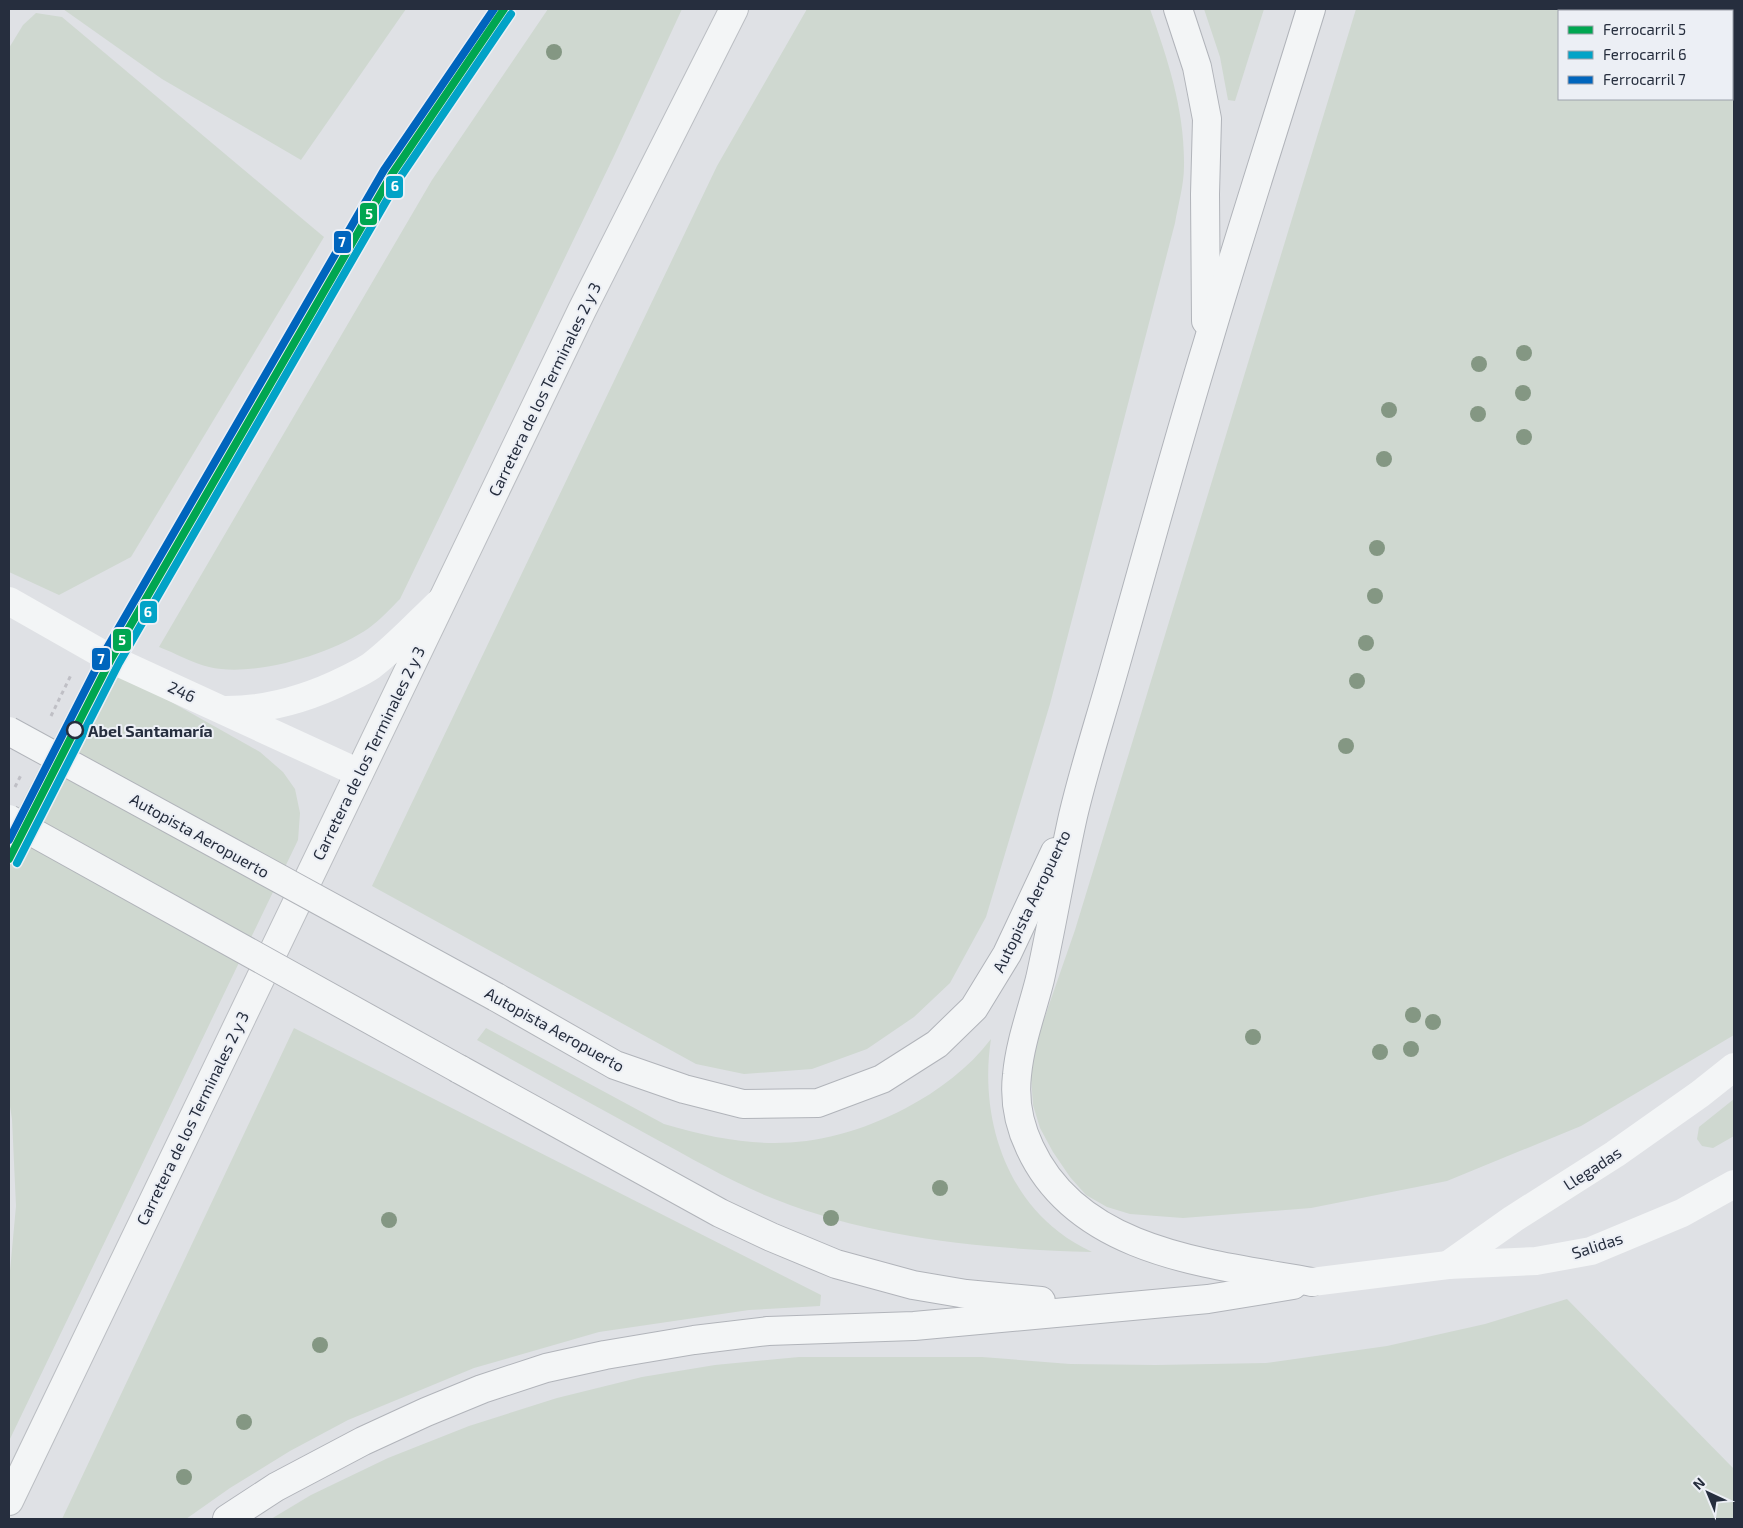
<svg xmlns="http://www.w3.org/2000/svg" width="1743" height="1528" viewBox="0 0 1743 1528" font-family="'Exo 2',sans-serif">
  <rect width="100%" height="100%" fill="#dfe1e5"/>
  <g fill="#cfd8d0" fill-rule="evenodd">
    <path d="M63,9H406L301,160L162,79Z"/>
    <path d="M548,9H682L614,156L400,599C390,609 380,620 369,628C332,654 253,678 209,667C192,663 175,653 159,647L432,180Z"/>
    <path d="M807,9H1150C1168,60 1185,111 1184,166C1184,185 1178,205 1175,223L1050,704L986,917L950,983L914,1017L867,1049L812,1069L744,1074L696,1064L372,886L717,166Z"/>
    <path d="M1204,9H1264L1235,101L1228,100L1220,57Z"/>
    <path d="M1356,9H1734V1035L1581,1126L1447,1181L1311,1208L1183,1218L1130,1214L1107,1207L1086,1195L1070,1177L1053,1152L1040,1128L1033,1105L1031,1076L1035,1045L1075,930ZM1559,11H1732V99H1559Z"/>
    <path d="M36,13L62,17L324,237L131,557L59,595L9,572V48L23,25Z"/>
    <path d="M95,659L260,752L283,772L295,789L300,813L298,840L9,1441V1282L16,1206L12,1119L9,1100V827Z"/>
    <path d="M294,1028L821,1295L820,1306L749,1310L599,1332L474,1368L348,1420L290,1451L230,1488L186,1519H62Z"/>
    <path d="M486,1028L664,1124C754,1151 821,1152 906,1108C938,1091 969,1068 991,1039C980,1109 1001,1188 1059,1232C1069,1240 1080,1246 1092,1252C986,1249 876,1239 777,1200C733,1183 693,1159 652,1137C594,1105 535,1073 477,1040Z"/>
    <path d="M1734,1099V1136L1713,1148L1702,1146L1697,1139L1699,1127Z"/>
    <path d="M1567,1299L1734,1469V1519H271L311,1495L388,1458L469,1426L557,1398L642,1377L715,1365L799,1357H982L1070,1364L1156,1365L1266,1363L1387,1346L1485,1324Z"/>
  </g>
  <g fill="none" stroke-linecap="round" stroke-linejoin="round">
    <g stroke="#bbbec3" stroke-width="30">
      <path id="primary" d="M9,1501L582,310L734,9"/>
    </g>
    <g stroke="#b1b4ba" stroke-width="30">
      <g id="highway">
        <path d="M1178,9L1197,67L1207,119L1205,194L1206,321"/>
        <path d="M1311,9C1277,120 1241,230 1208,342C1174,453 1144,565 1112,677C1099,723 1084,769 1073,816C1061,870 1052,925 1040,979C1032,1011 1020,1042 1017,1075C1014,1101 1019,1125 1030,1148C1079,1254 1212,1264 1312,1282"/>
        <path d="M496,997L615,1065L684,1089L743,1104L818,1103L882,1079L937,1044L974,1008L1007,954L1055,852"/>
        <path d="M459,1069L720,1213L771,1237L836,1264L913,1285L966,1294L1041,1301"/>
        <path d="M227,1519L276,1487L363,1441L426,1412L482,1389L546,1368L605,1355L694,1340L768,1331L914,1326L1208,1299L1293,1285"/>
      </g>
    </g>
    <g stroke="#bfbfc5" stroke-width="3" stroke-dasharray="4 4" stroke-linecap="butt">
      <path d="M51,716L71,675"/>
      <path d="M15,787L21,775"/>
    </g>
    <g stroke="#f3f5f6" stroke-width="28">
      <path d="M9,601L111,659L359,773"/>
      <path d="M226,710C269,710 309,698 347,679C355,675 364,671 371,666C396,647 418,623 441,601"/>
      <path d="M1448,1265L1513,1219L1615,1154L1700,1094L1734,1067"/>
      <path d="M1312,1282L1448,1265L1536,1261L1591,1251L1682,1213L1734,1184"/>
    </g>
    <use href="#primary" stroke="#f3f5f6" stroke-width="28"/>
    <use href="#highway" stroke="#f3f5f6" stroke-width="28"/>
    <g stroke="#b1b4ba" stroke-width="30" stroke-linecap="butt">
      <g id="highway-bridge">
        <path d="M9,731L496,997"/>
        <path d="M9,819L459,1069"/>
      </g>
    </g>
    <use href="#highway-bridge" stroke="#f3f5f6" stroke-width="28"/>
    <g stroke="#eceff5" stroke-width="11">
      <path id="rail-1" d="M9,859L111,659L392,174L504,9"/>
    </g>
    <g stroke="#eceff5" stroke-width="11">
      <path id="rail-2" d="M17,863L119,663L399,179L511,14"/>
    </g>
    <g stroke="#eceff5" stroke-width="11">
      <path id="rail-3" d="M9,840L103,655L384,170L494,9"/>
    </g>
    <use href="#rail-1" stroke="#00a651" stroke-width="8"/>
    <use href="#rail-2" stroke="#02a3c7" stroke-width="8"/>
    <use href="#rail-3" stroke="#0065bd" stroke-width="8"/>
  </g>
  <g fill="#849783">
    <circle cx="554" cy="52" r="8"/>
    <circle cx="1524" cy="353" r="8"/>
    <circle cx="1479" cy="364" r="8"/>
    <circle cx="1523" cy="393" r="8"/>
    <circle cx="1389" cy="410" r="8"/>
    <circle cx="1478" cy="414" r="8"/>
    <circle cx="1524" cy="437" r="8"/>
    <circle cx="1384" cy="459" r="8"/>
    <circle cx="1377" cy="548" r="8"/>
    <circle cx="1375" cy="596" r="8"/>
    <circle cx="1366" cy="643" r="8"/>
    <circle cx="1357" cy="681" r="8"/>
    <circle cx="1346" cy="746" r="8"/>
    <circle cx="1413" cy="1015" r="8"/>
    <circle cx="1433" cy="1022" r="8"/>
    <circle cx="1253" cy="1037" r="8"/>
    <circle cx="1411" cy="1049" r="8"/>
    <circle cx="1380" cy="1052" r="8"/>
    <circle cx="940" cy="1188" r="8"/>
    <circle cx="831" cy="1218" r="8"/>
    <circle cx="389" cy="1220" r="8"/>
    <circle cx="320" cy="1345" r="8"/>
    <circle cx="244" cy="1422" r="8"/>
    <circle cx="184" cy="1477" r="8"/>
  </g>
  <circle fill="#eceff5" stroke="#262e3e" stroke-width="2.5" cx="75" cy="730" r="8"/>
  <g text-anchor="middle" dominant-baseline="central" stroke-width="4" stroke-linejoin="round" paint-order="stroke">
    <g font-size="16" fill="#262e3e" stroke="#eceff5">
      <text transform="translate(544 389) rotate(-64)">Carretera de los Terminales 2 y 3</text>
      <text transform="translate(182 691) rotate(25)">246</text>
      <text transform="translate(368 753) rotate(-64)">Carretera de los Terminales 2 y 3</text>
      <text transform="translate(200 835) rotate(29)">Autopista Aeropuerto</text>
      <text transform="translate(1031 901) rotate(-64)">Autopista Aeropuerto</text>
      <text transform="translate(555 1029) rotate(29)">Autopista Aeropuerto</text>
      <text transform="translate(192 1118) rotate(-64)">Carretera de los Terminales 2 y 3</text>
      <text transform="translate(1592 1168) rotate(-33)">Llegadas</text>
      <text transform="translate(1597 1245) rotate(-18)">Salidas</text>
    </g>
    <g font-size="16" font-weight="bold" fill="#262e3e" stroke="#eceff5" text-anchor="start">
      <text x="88" y="730">Abel Santamaría</text>
    </g>
  </g>
  <g stroke="#eceff5" stroke-width="2">
    <rect x="385" y="175" width="19" height="24" rx="5" fill="#02a3c7"/>
    <rect x="359" y="202" width="19" height="24" rx="5" fill="#00a651"/>
    <rect x="333" y="230" width="19" height="24" rx="5" fill="#0065bd"/>
    <rect x="139" y="600" width="19" height="24" rx="5" fill="#02a3c7"/>
    <rect x="112" y="628" width="20" height="24" rx="5" fill="#00a651"/>
    <rect x="91" y="647" width="20" height="24" rx="5" fill="#0065bd"/>
  </g>
  <g font-size="14" text-anchor="middle" font-weight="bold" fill="#fff">
    <text x="395" y="191">6</text>
    <text x="369" y="219">5</text>
    <text x="342" y="247">7</text>
    <text x="148" y="617">6</text>
    <text x="122" y="645">5</text>
    <text x="101" y="664">7</text>
  </g>
  <rect width="1743" height="1528" fill="none" stroke="#262e3e" stroke-width="20"/>
  <rect x="1558" y="10" width="175" height="90" fill="#eceff5" stroke="#9da2ac"/>
  <rect x="1568" y="26" width="25" height="8" fill="#00a651" stroke="#9da2ac"/>
  <text x="1603" y="35" font-size="15" fill="#262e3e">Ferrocarril 5</text>
  <rect x="1568" y="51" width="25" height="8" fill="#02a3c7" stroke="#9da2ac"/>
  <text x="1603" y="60" font-size="15" fill="#262e3e">Ferrocarril 6</text>
  <rect x="1568" y="76" width="25" height="8" fill="#0065bd" stroke="#9da2ac"/>
  <text x="1603" y="85" font-size="15" fill="#262e3e">Ferrocarril 7</text>
  <g transform="translate(1708 1493) rotate(316)" stroke="#eceff5" stroke-width="4" paint-order="stroke">
  <path d="M0-4L9 19L0 12L-9 19Z" fill="#262e3e"/>
  <text y="-8" font-size="14" font-weight="bold" text-anchor="middle" fill="#262e3e">N</text>
  </g>
</svg>
